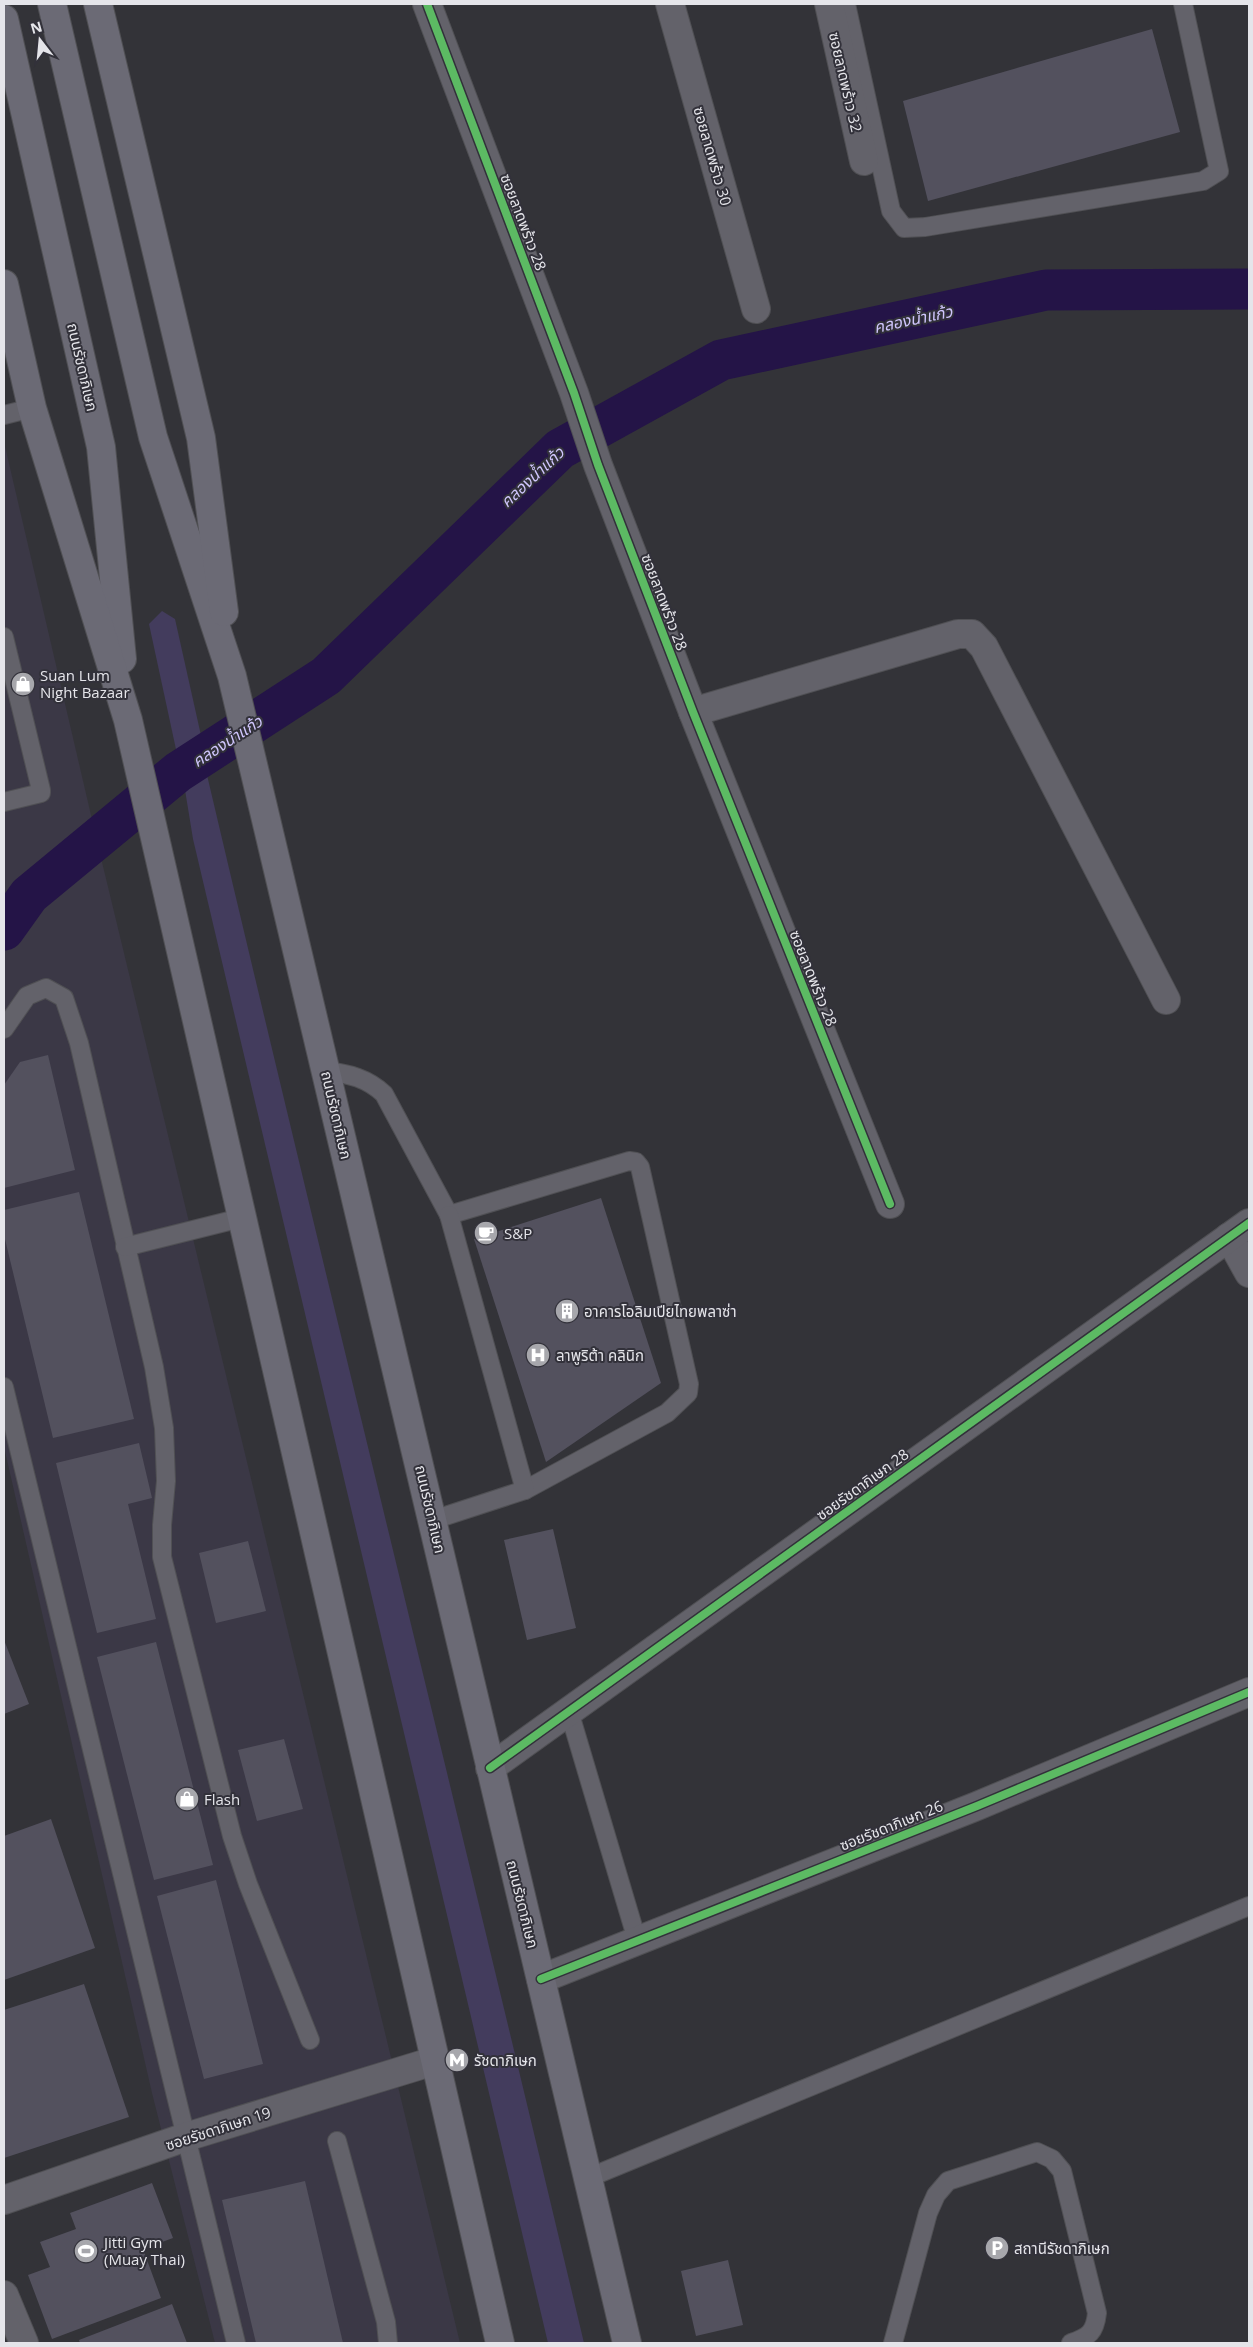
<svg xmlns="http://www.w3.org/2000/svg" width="1253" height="2347" viewBox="0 0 1253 2347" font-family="'Open Sans','Noto Sans Thai',sans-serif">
  <rect width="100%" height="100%" fill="#333338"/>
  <path fill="#3b3846" d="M4,442L101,858L460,2343H215L152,2093L4,1447Z"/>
  <g fill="#433c5d">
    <path d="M162,611L175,619L202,740L177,754L149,624Z"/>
    <path d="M207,775C330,1298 460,1820 584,2343H548L193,839L185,790Z"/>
  </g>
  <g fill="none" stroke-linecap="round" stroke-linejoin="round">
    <path stroke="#241447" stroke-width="41" d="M4,930L29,895L178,772L326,676L560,449L721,360L1046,290L1249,289"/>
  </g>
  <g fill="#53515e">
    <path d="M1152,29L1180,132L928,201L903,101Z"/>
    <path d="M48,1055L75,1170L4,1188V1085L20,1062Z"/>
    <path d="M79,1192L134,1419L53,1438L4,1235V1210Z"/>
    <path d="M601,1198L661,1383L546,1462L474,1239Z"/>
    <path d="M139,1443L152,1498L128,1504L156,1619L97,1633L56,1463Z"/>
    <path d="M553,1529L576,1628L527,1640L504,1540Z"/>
    <path d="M248,1541L266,1611L216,1623L199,1553Z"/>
    <path d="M4,1640L29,1704L4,1714Z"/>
    <path d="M156,1642L213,1865L154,1880L97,1657Z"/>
    <path d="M284,1739L303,1809L257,1821L238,1750Z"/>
    <path d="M51,1819L95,1948L4,1980V1836Z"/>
    <path d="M216,1880L263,2064L204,2079L157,1896Z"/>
    <path d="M84,1984L129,2117L4,2158V2010Z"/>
    <path d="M305,2181L343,2343H256L222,2200Z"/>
    <path d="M152,2183L173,2238L143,2249L161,2298L52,2339L28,2275L50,2267L40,2242L76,2229L70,2213Z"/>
    <path d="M728,2260L743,2325L696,2336L681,2271Z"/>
    <path d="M172,2304L187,2343H80L79,2340Z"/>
  </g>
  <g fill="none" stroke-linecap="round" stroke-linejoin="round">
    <g stroke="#505054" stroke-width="20">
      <g id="service">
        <path d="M846,4L891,211L904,228L925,227L1203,181L1219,171L1183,4"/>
        <path d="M4,415L32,408"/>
        <path d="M4,637L41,790V793L4,802"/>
        <path d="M4,1029L27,996L46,988L64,998L79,1043L154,1367L164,1428L166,1481L162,1525V1557L232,1836L248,1884L310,2040"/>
        <path d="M327,1071C349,1074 367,1078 384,1094L449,1215L629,1161L636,1162L640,1167L689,1384L688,1393L667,1413L525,1490"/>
        <path d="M125,1247L241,1218"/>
        <path d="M4,1387L236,2343"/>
        <path d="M433,1520L525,1490L449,1215"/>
        <path d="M569,1711L637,1940"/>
        <path d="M337,2141L386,2322L388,2343"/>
        <path d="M588,2178L1249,1906"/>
        <path d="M893,2343L928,2213L936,2195L948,2181L1037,2152L1052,2159L1062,2171L1097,2313C1095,2332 1089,2337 1071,2343"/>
      </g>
    </g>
    <g stroke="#505054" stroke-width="30">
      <g id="minor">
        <path d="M427,4L574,393L598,465L693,712L890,1204"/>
        <path d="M670,4L756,309"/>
        <path d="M829,4L864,161"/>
        <path d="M693,712L958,634H972L984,647L1166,1000"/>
        <path d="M1229,1237L1249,1273"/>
        <path d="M490,1768L1249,1223"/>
        <path d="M541,1979L977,1806L1249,1692"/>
      </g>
    </g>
    <g stroke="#505054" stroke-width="30">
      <g id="tertiary">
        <path d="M4,2200L186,2137L434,2061"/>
        <path d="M4,2295L24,2343"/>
      </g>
    </g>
    <g stroke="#505054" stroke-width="30">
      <g id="primary">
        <path d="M52,4L153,437L232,676L627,2343"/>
        <path d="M98,4L201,438L224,612"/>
        <path d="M4,19L101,447L122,659"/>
        <path d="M4,284L32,408L128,720L500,2343"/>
      </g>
    </g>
    <use href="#service" stroke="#63626a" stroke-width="18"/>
    <use href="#minor" stroke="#63626a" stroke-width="28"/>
    <use href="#tertiary" stroke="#63626a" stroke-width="28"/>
    <use href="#primary" stroke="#6b6a75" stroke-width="28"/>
    <g stroke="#32313a" stroke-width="11">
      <g id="cycleway">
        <path d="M427,4L574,393L598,465L693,712L890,1204"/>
        <path d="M490,1768L1249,1223"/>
        <path d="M541,1979L977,1806L1249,1692"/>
      </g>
    </g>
    <use href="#cycleway" stroke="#5cba63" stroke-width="8"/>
  </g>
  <defs>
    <g id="shop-disc" transform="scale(1.25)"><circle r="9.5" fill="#a7a7ac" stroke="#32313a"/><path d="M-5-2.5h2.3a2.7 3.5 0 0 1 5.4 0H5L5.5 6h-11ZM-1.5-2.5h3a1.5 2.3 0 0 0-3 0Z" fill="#fff"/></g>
    <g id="cafe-disc" transform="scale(1.25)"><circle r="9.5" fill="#a7a7ac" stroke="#32313a"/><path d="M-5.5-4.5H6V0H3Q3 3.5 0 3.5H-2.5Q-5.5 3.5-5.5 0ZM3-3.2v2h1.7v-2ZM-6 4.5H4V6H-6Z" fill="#fff"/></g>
    <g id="building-disc" transform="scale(1.25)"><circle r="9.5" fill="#a7a7ac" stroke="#32313a"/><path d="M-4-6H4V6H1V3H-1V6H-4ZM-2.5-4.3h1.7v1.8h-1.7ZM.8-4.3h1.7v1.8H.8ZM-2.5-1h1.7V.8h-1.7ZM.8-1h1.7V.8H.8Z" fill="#fff"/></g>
    <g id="hospital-disc" transform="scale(1.25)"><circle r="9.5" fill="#a7a7ac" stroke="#32313a"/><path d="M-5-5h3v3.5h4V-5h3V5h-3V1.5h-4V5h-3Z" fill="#fff"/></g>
    <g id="metro-disc" transform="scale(1.25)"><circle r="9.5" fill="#a7a7ac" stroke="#32313a"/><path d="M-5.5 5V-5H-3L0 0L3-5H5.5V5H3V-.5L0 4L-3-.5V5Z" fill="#fff"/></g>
    <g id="parking-disc" transform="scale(1.25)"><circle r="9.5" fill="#a7a7ac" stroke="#32313a"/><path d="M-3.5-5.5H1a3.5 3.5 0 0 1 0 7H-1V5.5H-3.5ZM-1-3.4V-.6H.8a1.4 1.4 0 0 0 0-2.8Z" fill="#fff"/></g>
    <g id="stadium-disc" transform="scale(1.25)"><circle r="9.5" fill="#a7a7ac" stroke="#32313a"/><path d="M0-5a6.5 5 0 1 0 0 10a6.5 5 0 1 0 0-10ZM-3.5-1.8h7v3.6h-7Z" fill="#fff"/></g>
  </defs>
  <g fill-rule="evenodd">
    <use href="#shop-disc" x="23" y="684"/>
    <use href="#cafe-disc" x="486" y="1233"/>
    <use href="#building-disc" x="567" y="1311"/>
    <use href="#hospital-disc" x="538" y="1355"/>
    <use href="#shop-disc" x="187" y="1799"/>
    <use href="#metro-disc" x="457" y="2060"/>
    <use href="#parking-disc" x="997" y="2248"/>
    <use href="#stadium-disc" x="86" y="2251"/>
  </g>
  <g text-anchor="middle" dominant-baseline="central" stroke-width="4" stroke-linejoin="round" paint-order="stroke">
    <g font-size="15" fill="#e5e5ea" stroke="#32313a">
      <text transform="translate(846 82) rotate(77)">ซอยลาดพร้าว 32</text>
      <text transform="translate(713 156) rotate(74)">ซอยลาดพร้าว 30</text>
      <text transform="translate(524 222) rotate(69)">ซอยลาดพร้าว 28</text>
      <text transform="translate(83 367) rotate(77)">ถนนรัชดาภิเษก</text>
      <text transform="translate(665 602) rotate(69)">ซอยลาดพร้าว 28</text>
      <text transform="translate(814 978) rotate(68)">ซอยลาดพร้าว 28</text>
      <text transform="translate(337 1115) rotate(77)">ถนนรัชดาภิเษก</text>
      <text transform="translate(862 1484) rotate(-36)">ซอยรัชดาภิเษก 28</text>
      <text transform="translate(431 1509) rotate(77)">ถนนรัชดาภิเษก</text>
      <text transform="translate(891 1825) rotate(-22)">ซอยรัชดาภิเษก 26</text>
      <text transform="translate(523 1904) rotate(76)">ถนนรัชดาภิเษก</text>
      <text transform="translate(218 2128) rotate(-18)">ซอยรัชดาภิเษก 19</text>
    </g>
    <g font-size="15" fill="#e5e5ea" stroke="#32313a" text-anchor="start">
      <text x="40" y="675">Suan Lum<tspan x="40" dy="17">Night Bazaar</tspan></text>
      <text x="504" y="1233">S&amp;P</text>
      <text x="584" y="1311">อาคารโอลิมเปียไทยพลาซ่า</text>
      <text x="556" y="1355">ลาพูริต้า คลินิก</text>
      <text x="204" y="1799">Flash</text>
      <text x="474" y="2060">รัชดาภิเษก</text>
      <text x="104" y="2242">Jitti Gym<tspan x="104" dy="17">(Muay Thai)</tspan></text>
      <text x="1014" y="2248">สถานีรัชดาภิเษก</text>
    </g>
    <g font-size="16" font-style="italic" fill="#d0c6fd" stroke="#32313a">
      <text transform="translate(913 319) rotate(-12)">คลองน้ำแก้ว</text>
      <text transform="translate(532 477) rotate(-43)">คลองน้ำแก้ว</text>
      <text transform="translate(227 741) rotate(-33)">คลองน้ำแก้ว</text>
    </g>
  </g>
  <rect width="1253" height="2347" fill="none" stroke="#e5e5ea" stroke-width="10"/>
  <g transform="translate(40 40) rotate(344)" stroke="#32313a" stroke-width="4" paint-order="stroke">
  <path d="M0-4L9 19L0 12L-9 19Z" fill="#e5e5ea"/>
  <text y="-8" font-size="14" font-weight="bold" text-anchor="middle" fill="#e5e5ea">N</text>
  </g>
</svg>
